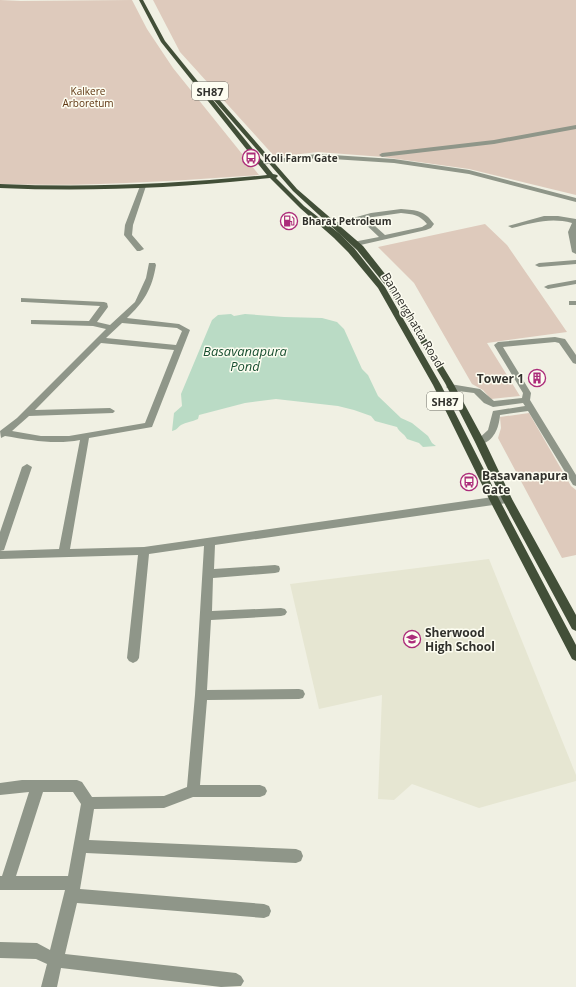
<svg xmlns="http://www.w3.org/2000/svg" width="576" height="987" viewBox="0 0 576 987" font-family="'Open Sans',sans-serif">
  <rect width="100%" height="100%" fill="#f0f0e3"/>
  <path fill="#e6e6d2" d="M489,559L576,775V781L479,808L412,784L394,800L378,799L382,695L319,709L290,584Z"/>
  <g fill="#decabc">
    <path d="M0,0L21,1L132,0L147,29L173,68L259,175C173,181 87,187 0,184Z"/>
    <path d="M153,0H576V195L469,169L383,157L318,152L275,157L180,52Z"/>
    <path d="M485,224L507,245L567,332L487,343L520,396L491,399L483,390L472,384L414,283L378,247Z"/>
    <path d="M529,413L571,486L576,490V555L562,558L498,438L501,428L500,417Z"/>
  </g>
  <path fill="#badbc5" d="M231,314L234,316L245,314L284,317L322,318L337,322L344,329L362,369L368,375L378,396L401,418L412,423L428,436L432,443L436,446L423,447L419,443L407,439C404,433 399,432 397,427L375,421L371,416L354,410L338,406L276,399L245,403L199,415L198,419C192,422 186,422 181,425C177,428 177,430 172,431L174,413L182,406L181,394L212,320L218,315Z"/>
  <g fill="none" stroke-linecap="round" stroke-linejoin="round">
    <g fill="#8f9689" fill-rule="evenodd">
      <path d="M576,125V129L494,144L382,157L379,155L382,153L494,140Z"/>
      <path d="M317,154L394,159L469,170L576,198V202L469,174L394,163L317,158L260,165L257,163L260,161Z"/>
      <path d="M143,184L146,186L133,225L132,235L144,249L140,251H137L124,235L125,225L140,186Z"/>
      <path d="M401,209C417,210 425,211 434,224L431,228L426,230L356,246L352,244L353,242L379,237L360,219L334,226L331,224L371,213ZM401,213C413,214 420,215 427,224L422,227L385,235L366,218Z"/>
      <path d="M544,216H558L576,219V254L572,252L568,232L572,223C550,217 533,223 512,228L508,226Z"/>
      <path d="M576,260V264L539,267L535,265L539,263Z"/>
      <path d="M149,263H155L156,265C152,289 144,302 127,318L179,324L190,330L152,427L89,438L70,549L144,547L507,495L512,499L507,503L215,545L214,569L275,565L279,566L280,569L279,572L275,573L213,578L212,611L281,608L285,609L287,612L285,615L281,616L211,620L207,690L299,689L303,690L305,694L303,698L299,699L207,700L200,785H260L265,787L267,791L265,795L260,797H193L164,808L94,809L89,840L296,849L301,851L303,856L301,861L296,863L86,853L80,889L264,904L269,906L271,911L269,916L264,918L77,903L65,954L236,973L241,976L244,981L241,986L221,987L61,968L57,987H41L47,964L36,959L0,958V942L37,943L50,950L65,890H0V876H2L29,792L0,795V783L22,780H77L82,782L92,797L164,796L187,787L195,695L204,546L149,554L139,658L137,661L133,663L129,661L127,658L138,555L0,559V551L59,549L80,440C55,445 30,440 5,436L1,438L0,431L17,418L106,329L93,326L31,324V320H34L89,321L100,306L24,302H21V298L104,302L107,303L108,307L97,322L110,325L135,302L146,278ZM122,323L177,328L182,331L176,345L106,338ZM101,343L174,350L145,423L69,436H41L12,431L29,416L113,413L115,411L110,408L35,410ZM43,792H73L81,804L68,876H16Z"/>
      <path d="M576,280V284L548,289L544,287L548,285Z"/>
      <rect x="569" y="301" width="7" height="4"/>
      <path d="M555,337L565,339L576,355V364L573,363L559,343L555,342L503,347L531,393L530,400L576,475V486L573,485L528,411L500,415C499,428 494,441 480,445L475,442L488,430L493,411L525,406L523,403L493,407L484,403L474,393L450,390L446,387L450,384L480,389L494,401L522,398L523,393L494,345L498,342Z"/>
      <path d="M27,464L32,467L5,547L4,550L0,551V532L22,467Z"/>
    </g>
    <g fill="#424f38" fill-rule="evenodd">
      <path d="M139,0H143L165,41L273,174L277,175L278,176L276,178L304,206L340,234L354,248L385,287L441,385L500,501L576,645V661L572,659L490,501L433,385L378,288L348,252L334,238L300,208L270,178C180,188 90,192 0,188V184C89,188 178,184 267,175L161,42Z"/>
      <path d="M212,96H216L297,189L363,246L393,284L453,383L485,442L512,499L576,615V631L572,629L502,499L475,442L445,383L387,287L357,250L293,191L212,98Z"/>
    </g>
  </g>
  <defs>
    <g id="bus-ring" transform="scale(0.9)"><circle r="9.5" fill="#fdfdf1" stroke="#ac2c7a" stroke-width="1.5"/><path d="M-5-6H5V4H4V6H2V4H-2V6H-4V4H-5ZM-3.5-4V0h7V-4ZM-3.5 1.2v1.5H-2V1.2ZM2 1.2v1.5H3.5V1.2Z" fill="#ac2c7a"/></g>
    <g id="fuel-ring" transform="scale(0.9)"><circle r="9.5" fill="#fdfdf1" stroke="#ac2c7a" stroke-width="1.5"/><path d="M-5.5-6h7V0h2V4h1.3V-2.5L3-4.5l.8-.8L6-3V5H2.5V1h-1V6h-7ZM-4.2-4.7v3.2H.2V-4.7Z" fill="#ac2c7a"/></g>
    <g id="building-ring" transform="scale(0.9)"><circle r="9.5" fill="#fdfdf1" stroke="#ac2c7a" stroke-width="1.5"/><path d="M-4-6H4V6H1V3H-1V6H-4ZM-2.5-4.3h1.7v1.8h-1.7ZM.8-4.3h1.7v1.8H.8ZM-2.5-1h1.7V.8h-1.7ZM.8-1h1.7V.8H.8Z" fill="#ac2c7a"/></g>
    <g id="school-ring" transform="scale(0.9)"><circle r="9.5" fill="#fdfdf1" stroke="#ac2c7a" stroke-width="1.5"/><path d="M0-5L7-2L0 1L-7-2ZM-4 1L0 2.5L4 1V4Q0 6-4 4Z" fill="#ac2c7a"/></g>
  </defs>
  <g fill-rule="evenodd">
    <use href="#bus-ring" x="251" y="158"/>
    <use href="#fuel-ring" x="289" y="221"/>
    <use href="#building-ring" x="537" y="378"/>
    <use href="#bus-ring" x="469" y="482"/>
    <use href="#school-ring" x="412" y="639"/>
  </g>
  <g text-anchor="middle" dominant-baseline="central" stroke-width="3" stroke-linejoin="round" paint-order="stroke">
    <g font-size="10" fill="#5f3610" stroke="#fdfdf1">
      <text x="88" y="91">Kalkere<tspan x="88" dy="12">Arboretum</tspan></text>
    </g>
    <g font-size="10" font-weight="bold" fill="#31312c" stroke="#fdfdf1" text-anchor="start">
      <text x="264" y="158">Koli Farm Gate</text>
      <text x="302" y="221">Bharat Petroleum</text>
    </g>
    <g fill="#fdfdf1" stroke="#6e6e67" stroke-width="1">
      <rect x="192" y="82" width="36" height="18" rx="3"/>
      <rect x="427" y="392" width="36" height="18" rx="3"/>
    </g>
    <g font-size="11" font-weight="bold" fill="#31312c">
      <text x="210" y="91">SH87</text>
      <text x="445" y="401">SH87</text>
    </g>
    <g font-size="12" fill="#31312c" stroke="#fdfdf1">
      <text transform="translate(413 320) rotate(59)">Bannerghatta Road</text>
    </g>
    <g font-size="12" font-weight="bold" fill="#31312c" stroke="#fdfdf1" text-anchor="start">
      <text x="524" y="378" text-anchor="end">Tower 1</text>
      <text x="482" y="475">Basavanapura<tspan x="482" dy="14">Gate</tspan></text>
      <text x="425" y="632">Sherwood<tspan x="425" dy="14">High School</tspan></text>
    </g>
    <g font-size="13" font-style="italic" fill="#1a5032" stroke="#fdfdf1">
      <text x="245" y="351">Basavanapura<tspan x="245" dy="15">Pond</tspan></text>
    </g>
  </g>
</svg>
